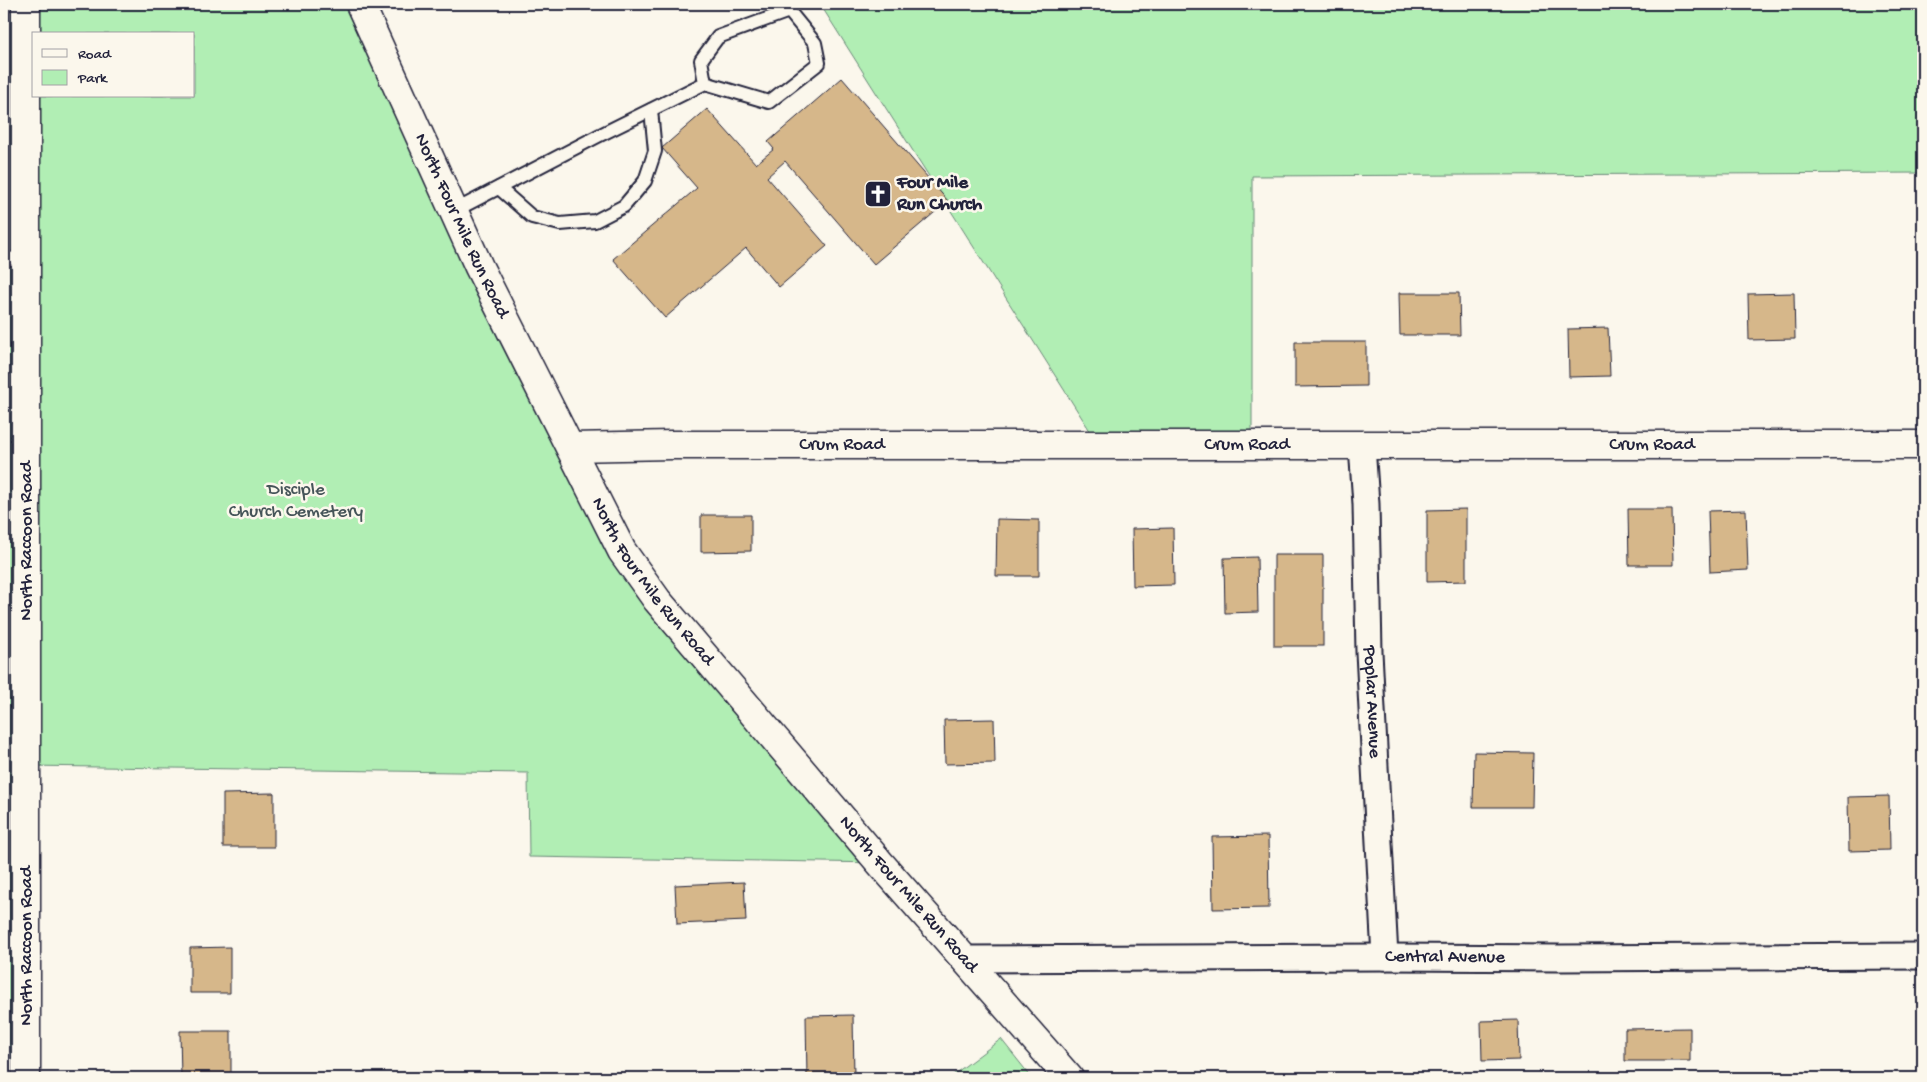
<svg xmlns="http://www.w3.org/2000/svg" width="1927" height="1082" viewBox="0 0 1927 1082" font-family="'Gochi Hand',sans-serif">
  <rect width="100%" height="100%" fill="#fbf7ec"/>
  <filter id="ink" filterUnits="userSpaceOnUse"><feTurbulence type="fractalNoise" baseFrequency=".02" numOctaves="2"/><feDisplacementMap in="SourceGraphic" scale="10" xChannelSelector="R" yChannelSelector="G"/><feConvolveMatrix kernelMatrix="1 2 1 2 8 2 1 2 1" color-interpolation-filters="sRGB"/></filter>
  <g filter="url(#ink)">
    <g fill="#b1eeb4" stroke="#6a8878" fill-rule="evenodd">
      <path d="M4,4H360L622,551L880,863L529,857L528,773L28,766L27,1078H4ZM34,34H194V96H34Z"/>
      <path d="M820,4H1923V173L1252,176V446L1099,445Z"/>
      <path d="M1001,1039L1032,1078H949Z"/>
    </g>
    <g fill="#d6b78a" stroke="#22223b">
      <path d="M842,78L948,201L874,264L785,161L767,177L827,246L779,287L746,248L665,318L613,259L697,188L662,148L707,109L756,164L774,149L768,142Z"/>
      <path d="M1399,293H1459L1460,335H1400Z"/>
      <path d="M1794,293L1795,339L1749,340L1748,294Z"/>
      <path d="M1608,328L1610,376L1569,377L1568,329Z"/>
      <path d="M1295,342H1366V386L1295,387Z"/>
      <path d="M1466,509V581L1427,582V510Z"/>
      <path d="M1628,509H1672L1673,565H1629Z"/>
      <path d="M1746,510L1748,570L1710,572L1708,511Z"/>
      <path d="M701,515H751V551L701,552Z"/>
      <path d="M997,519L1039,520V576H996Z"/>
      <path d="M1173,528L1174,585L1133,586L1132,529Z"/>
      <rect x="1274" y="555" width="49" height="91"/>
      <path d="M1257,557L1258,612L1225,613L1224,558Z"/>
      <path d="M994,719L995,763L945,764L944,720Z"/>
      <path d="M1474,752L1533,753L1532,807H1473Z"/>
      <path d="M274,793V847H223V794Z"/>
      <path d="M1889,796L1890,850L1849,851L1848,797Z"/>
      <path d="M1268,836L1269,908L1213,909L1212,837Z"/>
      <path d="M744,882L746,921L677,924L675,885Z"/>
      <path d="M230,947V993H190V948Z"/>
      <path d="M853,1015L854,1078H807L806,1016Z"/>
      <path d="M1518,1020L1519,1060L1482,1061L1481,1021Z"/>
      <path d="M1690,1028V1061H1625V1029Z"/>
      <path d="M180,1031H231V1078H181Z"/>
    </g>
    <g fill="none" stroke-linecap="round" stroke-linejoin="round">
      <g stroke="#22223b" stroke-width="16">
        <g id="lane">
          <path d="M499,188L532,217L560,224L595,221L624,206L645,181L655,151L651,110"/>
          <path d="M454,211L598,136L705,83L769,102L819,63L815,43L789,11L718,37L701,60L705,83"/>
          <path d="M4,259L26,258"/>
          <path d="M4,942L27,941"/>
        </g>
      </g>
      <g stroke="#22223b" stroke-width="29">
        <g id="street">
          <path id="s1" d="M1362,446L1366,504L1369,652L1385,957"/>
          <path id="s2" d="M966,959L1385,957L1560,958L1923,956"/>
        </g>
      </g>
      <g stroke="#22223b" stroke-width="31">
        <g id="secondary">
          <path d="M26,4V1078"/>
          <path id="s3" d="M360,4L479,267L622,551L657,600L880,863L1069,1078"/>
          <path id="s4" d="M571,447L672,445H1923"/>
        </g>
      </g>
      <use href="#lane" stroke="#fbf7ec" stroke-width="12"/>
      <use href="#street" stroke="#fbf7ec" stroke-width="25"/>
      <use href="#secondary" stroke="#fbf7ec" stroke-width="28"/>
    </g>
  </g>
  <defs>
    <g id="church-square" transform="scale(1.4375)"><rect x="-9" y="-9" width="18" height="18" rx="4" fill="#22223b" stroke="#fbf7ec"/><path d="M-1.2-6h2.4v3.5h3.3v2.4h-3.3V6h-2.4V-.1h-3.3v-2.4h3.3Z" fill="#fff"/></g>
  </defs>
  <g fill-rule="evenodd">
    <use href="#church-square" x="878" y="194"/>
  </g>
  <g text-anchor="middle" dominant-baseline="central" stroke-width="5" stroke-linejoin="round" paint-order="stroke">
    <g font-size="19" font-weight="bold" fill="#22223b" stroke="#fbf7ec" text-anchor="start">
      <text x="897" y="183">Four Mile<tspan x="897" dy="22">Run Church</tspan></text>
    </g>
    <g font-size="19" fill="#22223b" stroke="#fbf7ec">
      <text stroke="none"><textPath href="#s3" startOffset="244">North Four Mile Run Road</textPath></text>
      <text stroke="none"><textPath href="#s4" startOffset="271">Crum Road</textPath></text>
      <text stroke="none"><textPath href="#s4" startOffset="1081">Crum Road</textPath></text>
      <text stroke="none"><textPath href="#s4" startOffset="676">Crum Road</textPath></text>
      <text transform="translate(27 541) rotate(-90)">North Raccoon Road</text>
      <text stroke="none"><textPath href="#s3" startOffset="649">North Four Mile Run Road</textPath></text>
      <text stroke="none"><textPath href="#s1" startOffset="256">Poplar Avenue</textPath></text>
      <text stroke="none"><textPath href="#s3" startOffset="1054">North Four Mile Run Road</textPath></text>
      <text transform="translate(27 946) rotate(-90)">North Raccoon Road</text>
      <text stroke="none"><textPath href="#s2" startOffset="479">Central Avenue</textPath></text>
    </g>
    <g font-size="19" fill="#465559" stroke="#fbf7ec">
      <text x="296" y="490">Disciple<tspan x="296" dy="22">Church Cemetery</tspan></text>
    </g>
  </g>
  <rect width="1927" height="1082" fill="none" stroke="#fbf7ec" stroke-width="20"/>
  <rect x="10" y="10" width="1907" height="1062" fill="none" stroke="#22223b" stroke-width="2" filter="url(#ink)"/>
  <rect x="32" y="32" width="162" height="65" fill="#fbf7ec" stroke="#a4a2a5"/>
  <rect x="42" y="49" width="25" height="8" fill="#fbf7ec" stroke="#a4a2a5"/>
  <text x="78" y="58" font-size="15" fill="#22223b">Road</text>
  <rect x="42" y="70" width="25" height="15" fill="#b1eeb4" stroke="#a4a2a5"/>
  <text x="78" y="82" font-size="15" fill="#22223b">Park</text>
</svg>
